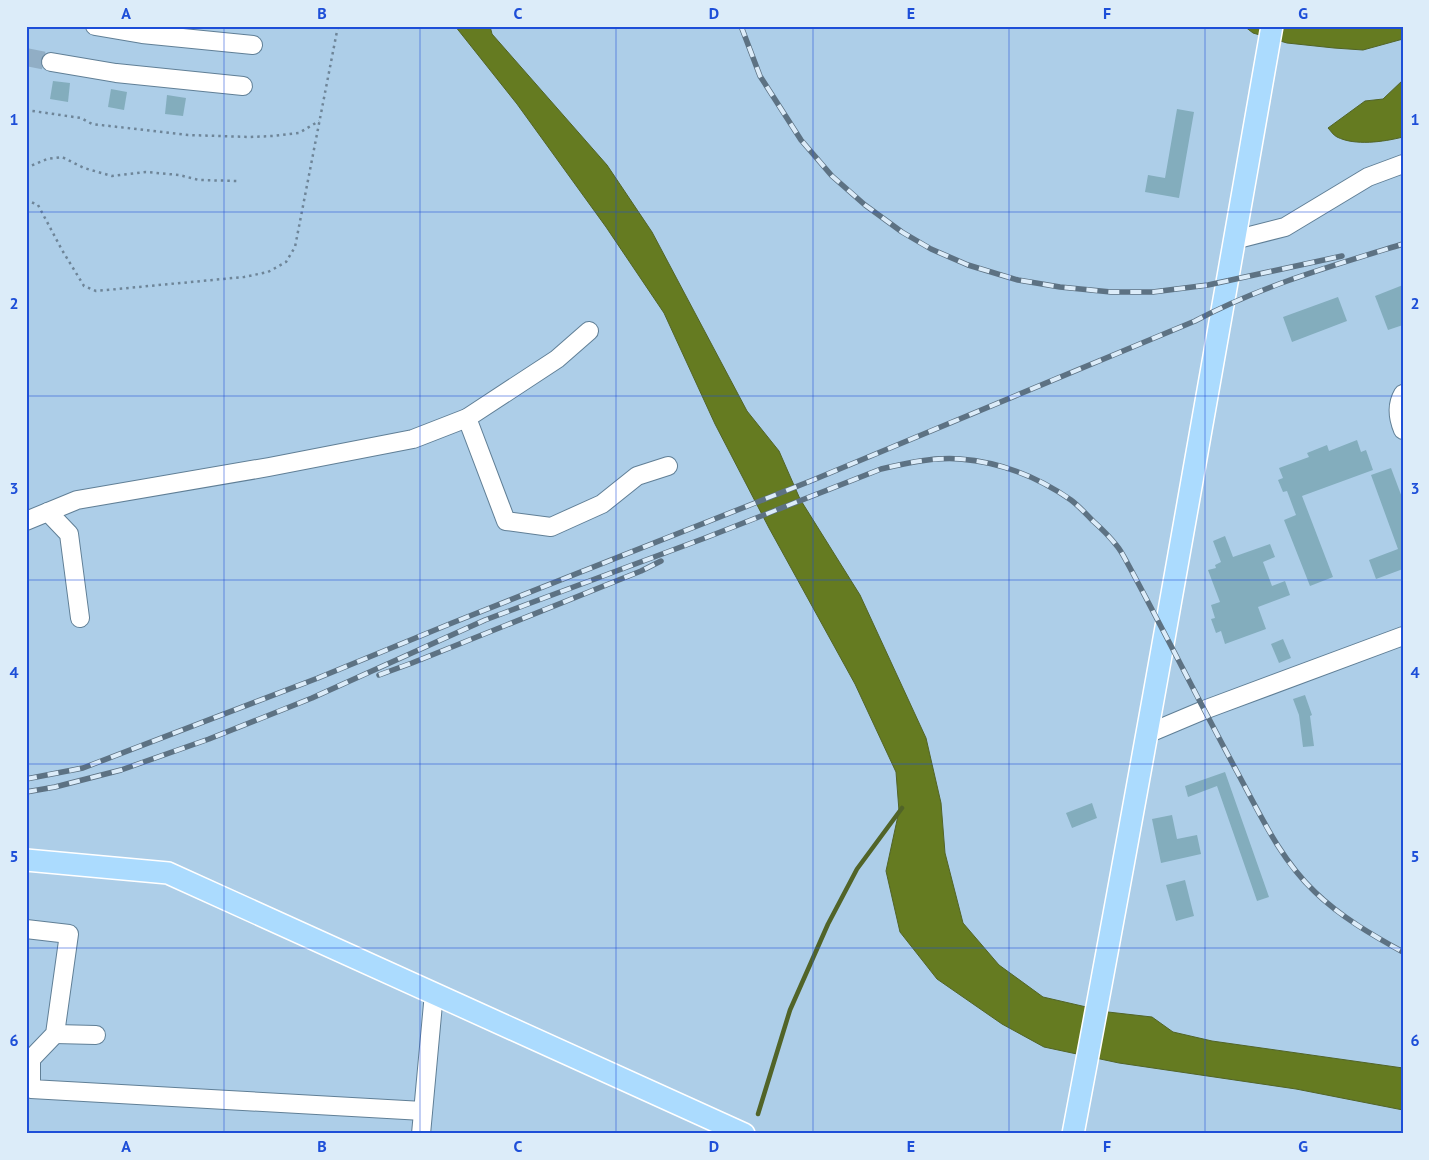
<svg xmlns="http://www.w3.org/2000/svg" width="1429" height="1160" viewBox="0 0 1429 1160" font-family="'PT Sans',sans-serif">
  <rect width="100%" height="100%" fill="#adcee8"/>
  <g fill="#657b21" stroke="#516428">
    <path d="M455,26H490L492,34L607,165L652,232L747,411L779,451L800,499L860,595L926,738L941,803L945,853L963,923L999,965L1043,997L1108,1012L1152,1017L1173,1032L1212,1041L1403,1068V1110L1296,1089L1119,1063L1044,1047L1002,1024L937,979L900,932L886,871L899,811L896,772L855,684L769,528L715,424L664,313L606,227L517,104Z"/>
    <path d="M1244,26H1403V39L1363,50L1334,48L1287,43L1253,33Z"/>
    <path d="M1403,80V137C1383,142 1355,146 1337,137C1333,135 1331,131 1328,128L1365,101L1383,99Z"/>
  </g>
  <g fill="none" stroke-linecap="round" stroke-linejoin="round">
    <path stroke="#516428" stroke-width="4.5" d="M758,1114L790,1010L828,924L857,869L902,808"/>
  </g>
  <g fill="#83adbd">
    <path d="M53,81L70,83L68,102L50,99Z"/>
    <path d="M111,89L127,92L124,110L108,107Z"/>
    <path d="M167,95L186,98L183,116L165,114Z"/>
    <path d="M1177,109L1194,112L1179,198L1145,192L1148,175L1165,178Z"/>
    <path d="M1403,285V325L1388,330L1375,296Z"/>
    <path d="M1338,297L1347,321L1292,342L1283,317Z"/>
    <path d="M1357,440L1361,452L1366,450L1373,470L1302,496L1333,577L1310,586L1284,520L1296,515L1287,491L1283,492L1278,480L1283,478L1279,468L1309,457L1307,453L1327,445L1329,451Z"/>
    <path d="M1391,468L1403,500V569L1376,579L1369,560L1398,549L1371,475Z"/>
    <path d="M1225,536L1233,557L1270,544L1275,557L1263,562L1272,586L1285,581L1290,595L1258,607L1266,629L1225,644L1221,631L1216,633L1211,619L1215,618L1211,605L1220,602L1208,570L1216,568L1215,565L1221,562L1213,541Z"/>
    <path d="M1283,639L1291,658L1279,663L1271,644Z"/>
    <path d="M1305,695L1312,715L1310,716L1314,746L1303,747L1299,715L1293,699Z"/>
    <path d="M1225,772L1269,897L1257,901L1217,786L1188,797L1185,786Z"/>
    <path d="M1092,803L1097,818L1072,828L1066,813Z"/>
    <path d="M1172,815L1177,839L1197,835L1201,854L1161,863L1152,819Z"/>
    <path d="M1185,880L1194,916L1176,921L1166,885Z"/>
  </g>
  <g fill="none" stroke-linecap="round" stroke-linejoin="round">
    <path stroke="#91aec5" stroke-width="18" stroke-dasharray="18 9" stroke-linecap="butt" d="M26,57L51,62"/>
    <g stroke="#607f96" stroke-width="20">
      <g id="minor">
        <path d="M95,26L142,34L253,45"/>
        <path d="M51,62L116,73L243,86"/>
        <path d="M1234,240L1285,227L1368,177L1403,164"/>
        <path d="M1403,394C1396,406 1398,418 1403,430"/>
        <path d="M467,418L506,521L551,527L602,504L637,476L668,466"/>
        <path d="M48,512L69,534L80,618"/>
        <path d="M26,521L77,500L269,467L413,439L467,418L557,359L589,331"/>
        <path d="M1147,734L1204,710L1403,636"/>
        <path d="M26,929L69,934L55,1034L31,1059V1089L423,1111"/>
        <path d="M55,1034L96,1035"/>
        <path d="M421,1134L434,993"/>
      </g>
    </g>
    <g stroke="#fff" stroke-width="24">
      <g id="major">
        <path d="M26,860L168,873L744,1134"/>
        <path d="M1073,1134C1143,765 1207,396 1272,26"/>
      </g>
    </g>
    <g stroke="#6e8598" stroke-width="2.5" stroke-dasharray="2.5 4" stroke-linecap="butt">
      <path d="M26,110L81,118L92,124L188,135L250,137L273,136L299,133L319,121"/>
      <path d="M26,168L47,159L62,157L84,168L112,176L146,172L179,175L199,180L238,181"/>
      <path d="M26,200L38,205L62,250L84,286L96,291L244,277L268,272L286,262L295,247L338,26"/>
    </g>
    <use href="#minor" stroke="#fff" stroke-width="18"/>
    <use href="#major" stroke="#abdbfe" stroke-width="21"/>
    <g stroke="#5d7283" stroke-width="5.5">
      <g id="rail">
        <path d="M741,26L760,76L801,140L832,176L865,205L902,232L931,249L968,265L1018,280L1060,287L1111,292H1153L1208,285L1342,256"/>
        <path d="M379,675L412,663L641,571L661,561"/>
        <path d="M26,779L83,768L318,678L452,623L813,480L1195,321C1261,286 1331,266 1403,244"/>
        <path d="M26,792L55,787L121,770L209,739L312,698L485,620L705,538L881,469C907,463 933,457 960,459C1000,462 1038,477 1071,500C1079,506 1086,514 1093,521C1102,529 1110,537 1117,546C1122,552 1125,559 1129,566C1165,633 1199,701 1235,768C1258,810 1279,858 1315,892C1341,917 1372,935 1403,952"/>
      </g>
    </g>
    <use href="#rail" stroke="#dcecf9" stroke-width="4" stroke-dasharray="11" stroke-linecap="butt"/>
  </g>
  <path fill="none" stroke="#1d4ed8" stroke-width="1" stroke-opacity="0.55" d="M224,26V1134M420,26V1134M616,26V1134M813,26V1134M1009,26V1134M1205,26V1134M26,212H1403M26,396H1403M26,580H1403M26,764H1403M26,948H1403"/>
  <rect width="1429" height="1160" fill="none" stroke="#dcecf9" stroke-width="55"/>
  <rect x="28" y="28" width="1374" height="1104" fill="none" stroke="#1d4ed8" stroke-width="2"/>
  <g font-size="16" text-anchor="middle" font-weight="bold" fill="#1d4ed8">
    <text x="126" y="19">A</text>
    <text x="322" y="19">B</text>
    <text x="518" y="19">C</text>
    <text x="714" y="19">D</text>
    <text x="911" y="19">E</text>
    <text x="1107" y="19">F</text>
    <text x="1303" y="19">G</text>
    <text x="14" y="125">1</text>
    <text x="1415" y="125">1</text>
    <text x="14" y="309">2</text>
    <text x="1415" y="309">2</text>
    <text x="14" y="494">3</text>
    <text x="1415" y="494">3</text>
    <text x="14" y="678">4</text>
    <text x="1415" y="678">4</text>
    <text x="14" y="862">5</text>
    <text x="1415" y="862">5</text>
    <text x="14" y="1046">6</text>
    <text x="1415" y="1046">6</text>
    <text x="126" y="1152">A</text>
    <text x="322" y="1152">B</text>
    <text x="518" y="1152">C</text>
    <text x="714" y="1152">D</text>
    <text x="911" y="1152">E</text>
    <text x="1107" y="1152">F</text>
    <text x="1303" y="1152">G</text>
  </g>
</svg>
